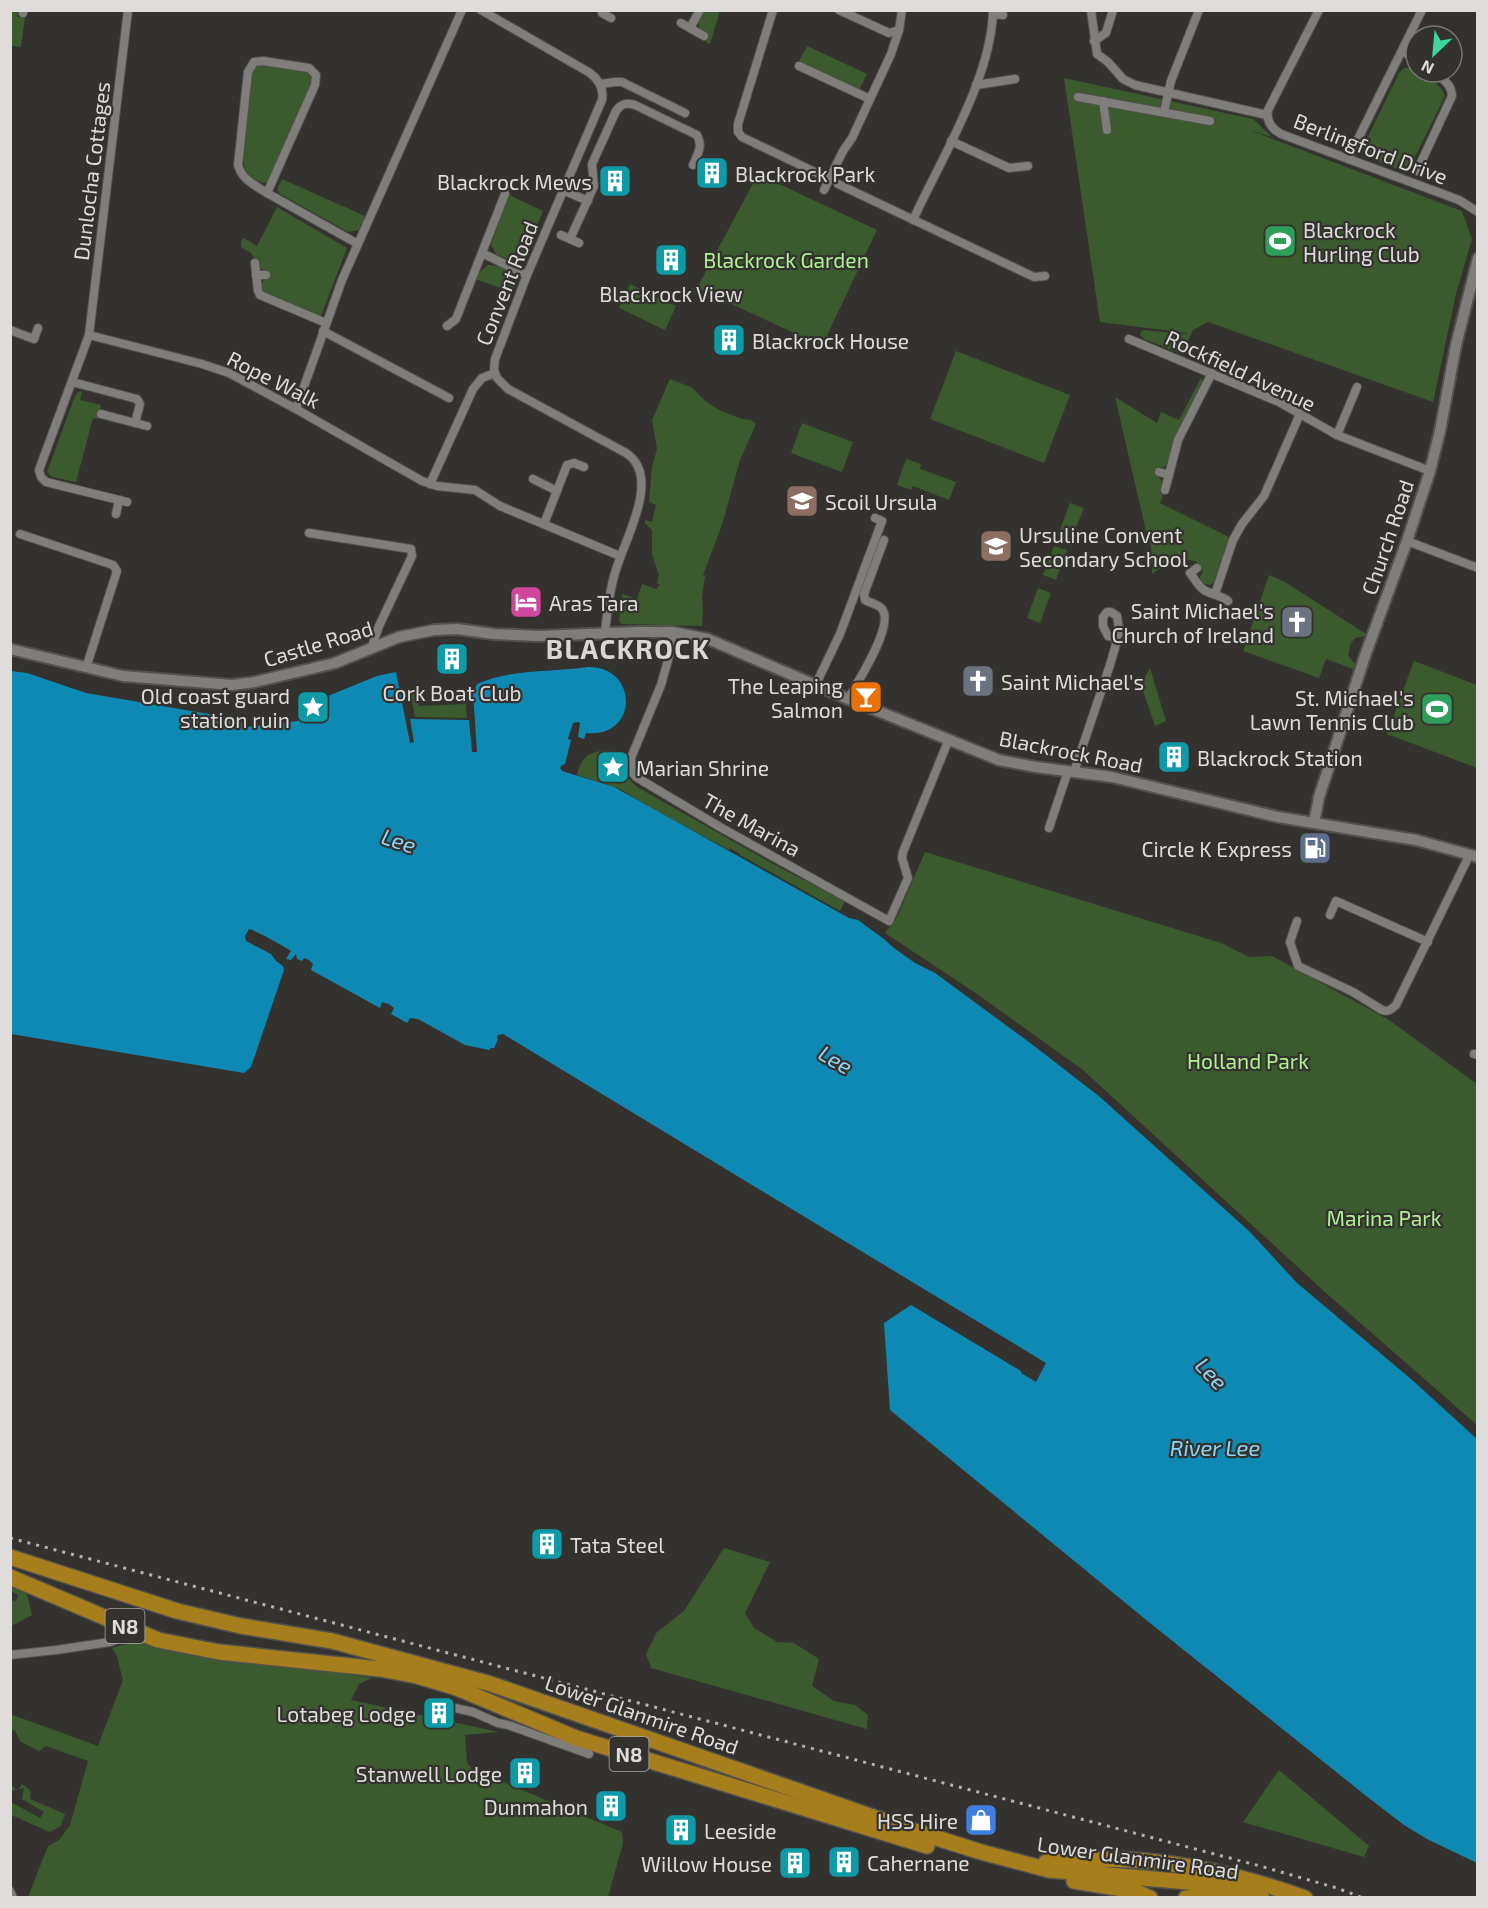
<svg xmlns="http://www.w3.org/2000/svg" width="1488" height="1908" viewBox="0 0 1488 1908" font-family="'Exo 2',sans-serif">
  <rect width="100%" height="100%" fill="#34322f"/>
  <g fill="#3b5a2d">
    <path d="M11,10L18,11L17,17H25L21,47L11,46Z"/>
    <path d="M704,11H720L710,44L706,42L708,34L699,27L698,22Z"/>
    <path d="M807,46L867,74L859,90L799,61Z"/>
    <path d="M259,65C269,65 308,68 311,77C312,78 311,80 311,82L271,176L267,182L263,183C249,178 244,171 243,157L251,78L255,67Z"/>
    <path d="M1404,68H1412C1421,75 1441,82 1445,96L1412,163L1406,169L1400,170L1370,158L1364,152L1363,147L1399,73Z"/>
    <path d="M1064,78L1253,119L1272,137L1249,130L1462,211L1472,239L1456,294L1433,402L1208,322L1193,330L1182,354L1144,339L1140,335L1142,330L1186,334L1187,333L1100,322Z"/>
    <path d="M758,174L877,230L822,346L697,288Z"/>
    <path d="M282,179L365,216L359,230L348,232L280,194L277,190Z"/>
    <path d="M509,195L543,211L521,262L517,263L496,254L491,245Z"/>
    <path d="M277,207L347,248L321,316L265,294L261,289V284L264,280L267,279L268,272L260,268L259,262H257L251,253L241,247V241L244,238L257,246Z"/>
    <path d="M488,265C498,265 512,270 516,279L512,292L475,279L479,273Z"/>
    <path d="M630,284L676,306L665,330L619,308Z"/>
    <path d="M956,351L1070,395L1044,463L930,419Z"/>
    <path d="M1201,378L1202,382L1200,389L1176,433L1167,464L1164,467L1157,468L1155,474C1164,480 1162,484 1160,493L1163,495L1160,503L1229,537L1214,582L1210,585L1201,583L1200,577L1203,571L1196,561L1178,559L1169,562L1152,574L1151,546L1146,531L1115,397L1157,423L1161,412L1179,420Z"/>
    <path d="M670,379L693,388L704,400L719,410L742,419L751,420L756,424L740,460L722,525L703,575L705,576L702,597L703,612L702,626L627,624H622L619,621L622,594L637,599L642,584L656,589L660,585L657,583L659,575L652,554V530L645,523V520L652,522L656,505L649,502L652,466L657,449L652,420Z"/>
    <path d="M82,391L80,400L101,405L98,419L93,418L76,482L52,477L47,472L75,396L78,392Z"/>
    <path d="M802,423L853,442L842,472L791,453Z"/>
    <path d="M906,459L921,464L920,469L956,482L949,500L913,486L911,490L897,485Z"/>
    <path d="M1070,503L1084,508L1072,537L1059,532Z"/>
    <path d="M1054,546L1067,550L1056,580L1043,575Z"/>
    <path d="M1269,575L1285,582L1366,634L1365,636L1355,638L1351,643L1348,655L1355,664L1353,669L1326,659L1319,678L1243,651Z"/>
    <path d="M1038,588L1051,593L1040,623L1027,618Z"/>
    <path d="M1414,661L1477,685V768L1387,734Z"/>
    <path d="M1150,668L1166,721L1155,726L1141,685Z"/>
    <path d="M414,688L419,706L466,704L467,718L415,717L410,692Z"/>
    <path d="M607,750L624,752C625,770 623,776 639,788L777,866L845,901L840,911L740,855V854L730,848L729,850L649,807L620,789L577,775C582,755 588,753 607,750Z"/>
    <path d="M925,852L1221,943L1249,957L1272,956L1389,1020L1477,1084V1425L1326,1293L1083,1070L977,994L885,933L898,915Z"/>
    <path d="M724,1548L770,1562L745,1613L754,1628L777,1642L794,1643L819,1659L812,1686L834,1701L855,1705L868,1715L867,1729L651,1668L646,1654L657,1632L684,1611Z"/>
    <path d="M11,1586L27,1594L32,1615L13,1625H11V1600L16,1601L18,1595L11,1591Z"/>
    <path d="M135,1641L372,1678L359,1684L351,1700L499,1732L465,1735L467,1763L472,1769L622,1832L623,1843L608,1897H28L48,1846L59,1840L70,1825L88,1761L46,1746L39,1751L21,1742L15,1731L11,1729L10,1714L98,1746L123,1680L116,1654L112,1648Z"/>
    <path d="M1279,1770L1369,1846L1364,1857L1243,1822Z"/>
    <path d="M22,1784L31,1791L30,1799L65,1814L61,1826L50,1832L11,1815V1802L40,1818L44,1812L22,1799L24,1788L11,1791V1785L17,1791Z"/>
  </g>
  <path fill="#0e89b4" d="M588,667C639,666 639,739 586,733L584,739L578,737L580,723L578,722L573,723L568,739L571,740L565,764L562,765L560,768L562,771L614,787L849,918L858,920L884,939L894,948L915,963L935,973L1033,1045L1100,1097L1250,1232L1297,1283L1411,1379L1477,1439V1863L1427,1839L1404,1825L1370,1799L1150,1623L890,1410L884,1323L911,1305L1021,1371V1373L1036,1382L1046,1363L503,1034L498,1035L497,1037L498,1039L494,1048H491L489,1050L465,1045L418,1019L410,1018L407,1023L391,1014L394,1008L389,1004L382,1002L380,1008L311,970L313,964L309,960L304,958L302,961L297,959L296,954L291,960L286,959L291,951C287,948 253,929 249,929L245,936L246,941L271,954L276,961L283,966L284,970L251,1067L244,1073L11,1034V671L27,673L86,693L238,719L247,727L298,721L297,712L301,707L377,676L396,672L410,743L414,742L410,719L469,720L472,752H477L473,693L477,684C508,669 555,672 588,667Z"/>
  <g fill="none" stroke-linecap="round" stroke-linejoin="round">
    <g stroke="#53514e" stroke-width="10">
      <g id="street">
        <path d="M481,10L590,73C599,80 604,89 602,100L527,275L495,359L494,370L497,378L508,389L626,453C663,477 623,542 615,573C609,592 607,613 605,633"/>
        <path d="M603,10L602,13L611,18"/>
        <path d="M773,10L738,124V132L742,137L821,175"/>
        <path d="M839,10L889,33L899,30"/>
        <path d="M1091,10L1097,54L1108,62L1123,79L1135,85L1267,115"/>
        <path d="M1319,10L1268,110C1266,121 1272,129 1281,134L1459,200L1478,212"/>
        <path d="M23,13V10"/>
        <path d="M993,14L1003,15"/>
        <path d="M681,23L704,36"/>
        <path d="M690,28L700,10"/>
        <path d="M1094,41L1106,33L1113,10"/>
        <path d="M1402,51L1416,59"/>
        <path d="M263,61L309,68L316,75L315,85L267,193C255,185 242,180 238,165L248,72L254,62Z"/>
        <path d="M799,66L870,99"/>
        <path d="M601,84L615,82H622L685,113"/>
        <path d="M976,85L1015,79"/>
        <path d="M1078,97L1210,121"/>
        <path d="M1103,101L1107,130"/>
        <path d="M1164,112L1171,81L1199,10"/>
        <path d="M951,141L1009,168L1028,166"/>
        <path d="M1348,159L1422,10"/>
        <path d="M1417,171L1452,96C1452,84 1442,79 1434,72"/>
        <path d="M838,184L1034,277L1045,276"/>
        <path d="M563,190L588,201"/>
        <path d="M824,190L843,151L852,138L891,54L899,30L902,10"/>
        <path d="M267,193L358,244"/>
        <path d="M913,220C941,159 992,77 993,10"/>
        <path d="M561,235L579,243"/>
        <path d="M570,239L594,186L592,164L616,111C621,104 626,102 635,105L697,135C703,147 698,153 693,165"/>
        <path d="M482,253L527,275"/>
        <path d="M255,263L258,291L260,295L326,323"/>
        <path d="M256,275H266"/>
        <path d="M447,326L456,319L505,194"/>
        <path d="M10,330L34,339L38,328"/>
        <path d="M323,331L449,398"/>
        <path d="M89,335L202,364L229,373L296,409L422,481L437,486L475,490L500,506L620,556"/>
        <path d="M1129,339L1279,402L1337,435L1430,471"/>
        <path d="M72,382L137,399L140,404L135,423"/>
        <path d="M296,409L342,280L462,10"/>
        <path d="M101,414L147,426"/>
        <path d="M1337,435L1357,387"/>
        <path d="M1159,472L1169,475"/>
        <path d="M533,479L557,491"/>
        <path d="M430,484L473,389L482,378L495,373"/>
        <path d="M1165,490L1178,440L1212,373"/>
        <path d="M127,502L46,482L41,477L39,470L89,335L128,10"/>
        <path d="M116,514L119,500"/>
        <path d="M544,524L567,465L574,463L584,467"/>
        <path d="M309,533L411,549L412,556L379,626L371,649"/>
        <path d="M20,534L113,565L117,571L86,668"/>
        <path d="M1407,541L1478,568"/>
        <path d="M1197,568L1190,573C1195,579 1198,586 1204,590C1212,595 1221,595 1228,601"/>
        <path d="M1215,594L1233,540L1242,524L1264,496L1300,414"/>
        <path d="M1107,612H1111L1117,616L1119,629L1118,635L1115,637L1108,636L1103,626V617Z"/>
        <path d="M673,632L668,660L661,685L631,758L632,772L636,777L720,827L889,921L908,878L902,858L903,852L949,739"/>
        <path d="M816,684L840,634L882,521L875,518"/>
        <path d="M848,699C857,683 895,625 882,609C878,604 870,603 865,600L864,594L884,540"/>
        <path d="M1074,772L1110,665L1116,644L1115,637"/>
        <path d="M1049,828L1068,771"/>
        <path d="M1330,915L1336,901L1428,942"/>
        <path d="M1297,921L1290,942L1298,966L1353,992L1382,1010C1388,1012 1391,1010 1396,1005L1470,854"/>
        <path d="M1474,1054L1478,1055"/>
        <path d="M10,1655L56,1650L110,1642L130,1634L132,1630"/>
        <path d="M446,1706L473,1712L498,1723L508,1725L589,1754"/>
        <path d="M10,1891L13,1898"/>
      </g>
    </g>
    <g stroke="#53514e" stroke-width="14">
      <g id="secondary">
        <path d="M10,649L123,676L232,685L255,682L335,663L399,637L434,630L457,629L494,634L539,636L638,632H673L708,639L848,699L999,760L1036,767L1112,777L1278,817L1416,840L1478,857"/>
        <path d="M1314,823L1319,797L1366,653L1407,541L1430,471L1440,431L1456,345L1478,258"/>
      </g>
    </g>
    <g stroke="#53514e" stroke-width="18">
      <g id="highway">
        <path d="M10,1557L177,1611L241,1626L332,1641L491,1684L899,1826L981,1852L1049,1870L1189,1882L1232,1889L1262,1898"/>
        <path d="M10,1577L158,1640L219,1652L380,1669L417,1676L457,1688L576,1738L927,1846"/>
        <path d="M1046,1862C1075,1861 1105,1858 1134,1860C1193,1864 1249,1878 1305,1898"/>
        <path d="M1074,1881L1135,1891L1150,1898"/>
        <path d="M1186,1898L1222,1894"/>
      </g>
    </g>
    <use href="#street" stroke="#807e7a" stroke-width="8"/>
    <use href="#secondary" stroke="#807e7a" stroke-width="10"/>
    <use href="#highway" stroke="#a67e1b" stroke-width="15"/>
    <path stroke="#b4b2b0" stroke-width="3" stroke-dasharray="3 6" stroke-linecap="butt" d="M10,1538L1260,1866L1337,1888L1363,1898"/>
  </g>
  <defs>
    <g id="building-square" transform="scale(1.725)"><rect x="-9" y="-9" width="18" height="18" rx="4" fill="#0f9aa8" stroke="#34322f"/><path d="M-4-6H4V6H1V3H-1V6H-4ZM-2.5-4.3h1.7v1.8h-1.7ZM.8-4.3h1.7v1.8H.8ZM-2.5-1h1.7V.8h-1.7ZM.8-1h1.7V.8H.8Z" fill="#fff"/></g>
    <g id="stadium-square" transform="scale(1.725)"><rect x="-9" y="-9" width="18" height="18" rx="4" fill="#2e9e5b" stroke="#34322f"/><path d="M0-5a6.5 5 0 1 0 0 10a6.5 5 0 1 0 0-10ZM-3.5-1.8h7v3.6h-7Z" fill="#fff"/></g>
    <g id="school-square" transform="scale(1.725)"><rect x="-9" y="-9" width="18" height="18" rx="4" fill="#8d6e63" stroke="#34322f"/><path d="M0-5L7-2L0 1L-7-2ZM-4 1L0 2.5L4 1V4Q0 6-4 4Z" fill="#fff"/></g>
    <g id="hotel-square" transform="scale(1.725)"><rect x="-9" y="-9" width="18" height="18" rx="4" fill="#d1479c" stroke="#34322f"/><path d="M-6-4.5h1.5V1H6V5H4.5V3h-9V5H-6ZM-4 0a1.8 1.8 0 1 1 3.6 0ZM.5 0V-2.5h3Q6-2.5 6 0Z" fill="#fff"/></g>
    <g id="church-square" transform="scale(1.725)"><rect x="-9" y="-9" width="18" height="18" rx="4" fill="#6b7280" stroke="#34322f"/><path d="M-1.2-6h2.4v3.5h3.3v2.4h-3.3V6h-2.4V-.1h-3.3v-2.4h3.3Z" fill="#fff"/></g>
    <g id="bar-square" transform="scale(1.725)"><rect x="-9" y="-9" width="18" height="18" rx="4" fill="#e8710a" stroke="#34322f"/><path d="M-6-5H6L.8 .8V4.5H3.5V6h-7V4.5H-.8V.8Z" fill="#fff"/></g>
    <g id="sight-square" transform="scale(1.725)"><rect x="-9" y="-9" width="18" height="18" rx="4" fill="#0f9aa8" stroke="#34322f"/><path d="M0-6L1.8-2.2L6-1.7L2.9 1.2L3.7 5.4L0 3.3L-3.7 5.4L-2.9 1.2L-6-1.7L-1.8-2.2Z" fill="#fff"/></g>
    <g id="fuel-square" transform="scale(1.725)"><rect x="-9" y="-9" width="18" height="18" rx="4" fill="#5c6f8a" stroke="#34322f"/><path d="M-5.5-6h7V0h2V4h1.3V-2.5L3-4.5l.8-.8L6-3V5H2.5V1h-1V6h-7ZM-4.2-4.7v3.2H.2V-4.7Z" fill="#fff"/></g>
    <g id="shop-square" transform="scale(1.725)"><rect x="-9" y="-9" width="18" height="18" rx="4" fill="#3f7fe0" stroke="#34322f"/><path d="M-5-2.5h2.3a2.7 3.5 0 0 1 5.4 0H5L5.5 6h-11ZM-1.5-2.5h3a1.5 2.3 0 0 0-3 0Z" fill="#fff"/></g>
  </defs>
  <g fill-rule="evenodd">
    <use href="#building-square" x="712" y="173"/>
    <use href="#building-square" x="615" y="181"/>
    <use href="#stadium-square" x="1280" y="241"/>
    <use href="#building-square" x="671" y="260"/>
    <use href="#building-square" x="729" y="340"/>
    <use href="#school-square" x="802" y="501"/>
    <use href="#school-square" x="996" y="546"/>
    <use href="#hotel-square" x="526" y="602"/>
    <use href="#church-square" x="1297" y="622"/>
    <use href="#building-square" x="452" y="659"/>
    <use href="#church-square" x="978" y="681"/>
    <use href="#bar-square" x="866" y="697"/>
    <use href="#sight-square" x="313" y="707"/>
    <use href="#stadium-square" x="1437" y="709"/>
    <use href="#building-square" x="1174" y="757"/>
    <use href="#sight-square" x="613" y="767"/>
    <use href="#fuel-square" x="1315" y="848"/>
    <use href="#building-square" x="547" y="1544"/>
    <use href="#building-square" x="439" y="1713"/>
    <use href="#building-square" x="525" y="1773"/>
    <use href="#building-square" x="611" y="1806"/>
    <use href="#shop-square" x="981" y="1820"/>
    <use href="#building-square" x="681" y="1830"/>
    <use href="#building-square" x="844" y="1862"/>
    <use href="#building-square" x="795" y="1863"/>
  </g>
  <g text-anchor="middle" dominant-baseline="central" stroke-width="4.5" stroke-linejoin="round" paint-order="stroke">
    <g fill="#34322f" stroke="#acaaa7" stroke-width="1.5">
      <rect x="105.5" y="1609" width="39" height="34" rx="4.5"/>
      <rect x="609.5" y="1737" width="39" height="34" rx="4.5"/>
    </g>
    <g font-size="20" font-weight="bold" fill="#dfdddb">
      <text x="125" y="1626">N8</text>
      <text x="629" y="1754">N8</text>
    </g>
    <g font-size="21" fill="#dfdddb" stroke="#34322f">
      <text transform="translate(1371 148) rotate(21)">Berlingford Drive</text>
      <text transform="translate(91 171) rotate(-83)">Dunlocha Cottages</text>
      <text transform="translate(506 283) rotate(-68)">Convent Road</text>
      <text transform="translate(1241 370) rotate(25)">Rockfield Avenue</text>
      <text transform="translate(274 379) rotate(27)">Rope Walk</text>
      <text transform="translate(1387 537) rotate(-71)">Church Road</text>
      <text transform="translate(318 643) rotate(-17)">Castle Road</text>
      <text transform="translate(1071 751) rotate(11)">Blackrock Road</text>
      <text transform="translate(752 824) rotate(29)">The Marina</text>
      <text transform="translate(642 1714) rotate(19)">Lower Glanmire Road</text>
      <text transform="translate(1138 1857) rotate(8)">Lower Glanmire Road</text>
    </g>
    <g font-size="21" fill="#dfdddb" stroke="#34322f" text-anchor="start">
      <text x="735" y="173">Blackrock Park</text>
      <text x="592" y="181" text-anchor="end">Blackrock Mews</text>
      <text x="1303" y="229">Blackrock<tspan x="1303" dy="24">Hurling Club</tspan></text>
      <text x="671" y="293" text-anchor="middle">Blackrock View</text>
      <text x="752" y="340">Blackrock House</text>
      <text x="825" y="501">Scoil Ursula</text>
      <text x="1019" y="534">Ursuline Convent<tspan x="1019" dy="24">Secondary School</tspan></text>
      <text x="549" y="602">Aras Tara</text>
      <text x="1274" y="610" text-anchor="end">Saint Michael's<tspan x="1274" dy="24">Church of Ireland</tspan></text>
      <text x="1001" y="681">Saint Michael's</text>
      <text x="843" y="685" text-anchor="end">The Leaping<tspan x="843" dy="24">Salmon</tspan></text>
      <text x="452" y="692" text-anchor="middle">Cork Boat Club</text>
      <text x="290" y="695" text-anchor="end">Old coast guard<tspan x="290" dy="24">station ruin</tspan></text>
      <text x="1414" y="697" text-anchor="end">St. Michael's<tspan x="1414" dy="24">Lawn Tennis Club</tspan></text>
      <text x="1197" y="757">Blackrock Station</text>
      <text x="636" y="767">Marian Shrine</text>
      <text x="1292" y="848" text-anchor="end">Circle K Express</text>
      <text x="570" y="1544">Tata Steel</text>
      <text x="416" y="1713" text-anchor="end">Lotabeg Lodge</text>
      <text x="502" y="1773" text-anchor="end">Stanwell Lodge</text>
      <text x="588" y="1806" text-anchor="end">Dunmahon</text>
      <text x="958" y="1820" text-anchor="end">HSS Hire</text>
      <text x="704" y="1830">Leeside</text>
      <text x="867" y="1862">Cahernane</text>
      <text x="772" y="1863" text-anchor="end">Willow House</text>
    </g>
    <g font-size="21" fill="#aff291" stroke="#34322f">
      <text x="786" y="259">Blackrock Garden</text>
      <text x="1248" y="1060">Holland Park</text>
      <text x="1384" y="1217">Marina Park</text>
    </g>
    <g font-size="22" font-style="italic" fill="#8ed6f8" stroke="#34322f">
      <text transform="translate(399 840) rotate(18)">Lee</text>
      <text transform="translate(836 1059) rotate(30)">Lee</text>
      <text transform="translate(1212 1373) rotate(46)">Lee</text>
      <text x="1215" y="1447">River Lee</text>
    </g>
    <g font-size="27" font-weight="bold" letter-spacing="1.5" fill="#dad7d3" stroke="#34322f">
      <text x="628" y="648">BLACKROCK</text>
    </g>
  </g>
  <rect width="1488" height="1908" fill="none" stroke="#dfdddb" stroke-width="24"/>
  <g transform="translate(1434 54) rotate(206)"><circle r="28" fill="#34322f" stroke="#787674" stroke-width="1.5"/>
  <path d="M0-4.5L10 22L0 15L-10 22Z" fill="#3fd4a2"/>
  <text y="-9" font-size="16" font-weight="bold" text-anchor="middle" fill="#dfdddb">N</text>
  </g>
</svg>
